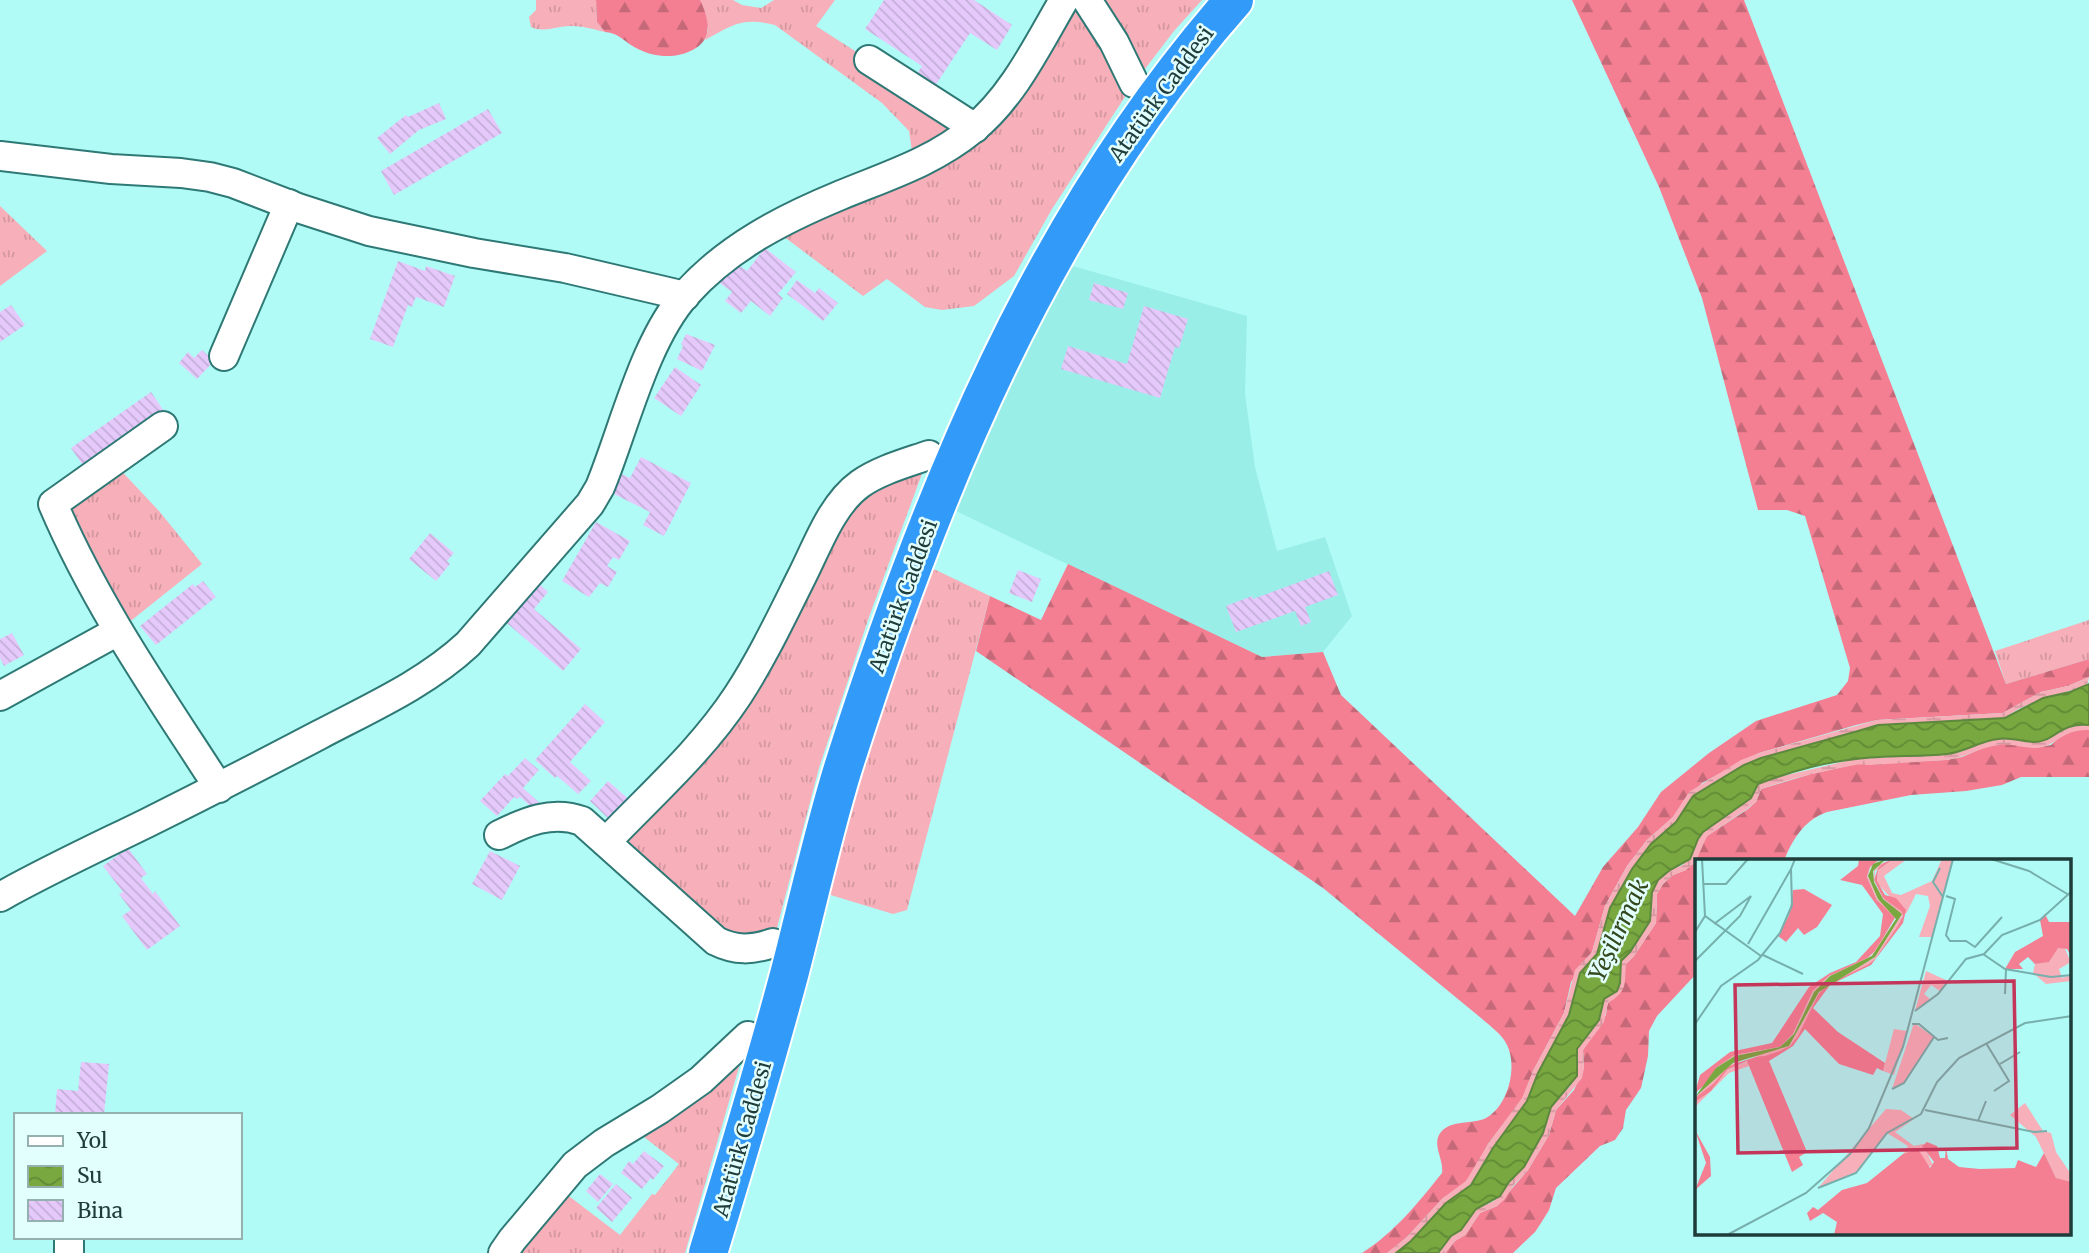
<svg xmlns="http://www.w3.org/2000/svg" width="2089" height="1253" viewBox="0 0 2089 1253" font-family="Merriweather,serif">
  <defs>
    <pattern id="grass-tufts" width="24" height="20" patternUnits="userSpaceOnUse" patternTransform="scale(1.75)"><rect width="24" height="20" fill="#f7afb9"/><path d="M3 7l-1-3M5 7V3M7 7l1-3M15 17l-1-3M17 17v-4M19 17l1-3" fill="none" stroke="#d397a0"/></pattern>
    <pattern id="forest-firs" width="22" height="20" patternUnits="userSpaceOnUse" patternTransform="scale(1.75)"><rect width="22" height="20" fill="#f47f93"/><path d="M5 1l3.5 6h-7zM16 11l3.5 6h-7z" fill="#c56979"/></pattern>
    <pattern id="wetland-marsh" width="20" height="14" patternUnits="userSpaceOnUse" patternTransform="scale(1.75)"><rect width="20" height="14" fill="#f7afb9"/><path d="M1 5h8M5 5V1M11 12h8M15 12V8" fill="none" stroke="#d397a0"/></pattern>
    <pattern id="water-waves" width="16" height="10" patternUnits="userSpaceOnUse" patternTransform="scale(1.75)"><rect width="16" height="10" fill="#78a83f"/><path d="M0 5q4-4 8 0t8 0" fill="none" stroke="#628a36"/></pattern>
    <pattern id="building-back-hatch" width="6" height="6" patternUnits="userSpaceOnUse" patternTransform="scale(1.75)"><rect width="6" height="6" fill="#e5c9fb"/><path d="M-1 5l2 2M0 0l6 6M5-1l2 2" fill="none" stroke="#c4aed8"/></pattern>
  </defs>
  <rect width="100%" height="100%" fill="#b1fbf6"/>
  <path fill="#9aeee8" d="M1052,260L1247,316L1245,394L1255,467L1277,551L1325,537L1352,616L1323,652L1262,657L937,502Z"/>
  <g fill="url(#grass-tufts)">
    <path d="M536,0H596L597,22L605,32C593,29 582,26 571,26C557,26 544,33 531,27L529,17L536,10Z"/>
    <path d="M700,0H733L742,5L761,8L774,0H835L816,26L975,128L1064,0H1202L1174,31L1132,86L1052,209L1014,276L974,306L942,310L925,307L887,279L863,296L771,227L912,151L909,131L882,103L775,25C742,17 733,25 705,40L708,30Z"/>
    <path d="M0,206L47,251L0,286Z"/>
    <path d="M929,455L869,617L819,768L773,943L741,949L606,842L700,745L842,503Z"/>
    <path d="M112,461L159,511L202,564L118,631L53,504Z"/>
    <path d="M915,560L990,596L907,910L893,914L811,889Z"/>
    <path d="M2089,620V659L2006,684L1995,651Z"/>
    <path d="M748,1036L685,1253H503L557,1187L620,1235L652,1194L655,1195L679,1164L631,1127Z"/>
  </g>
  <g fill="url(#forest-firs)">
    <path d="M596,0H700C707,14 713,34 700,45C683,59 657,59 638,49C625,43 620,33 605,32L597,22Z"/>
    <path d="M1572,0H1744L2006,684L2089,659V677L2068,686L2041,692L2003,713L1877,720L1856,725L1759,753L1702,783L1672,818L1647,840L1627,866L1605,906L1592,952L1571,982L1564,1013L1533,1071L1523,1098L1488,1144L1473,1173L1461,1187L1443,1198L1407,1237L1395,1247L1387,1253H1362C1395,1232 1418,1203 1442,1173C1444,1159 1431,1144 1441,1132C1452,1119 1472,1125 1486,1118C1508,1106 1518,1067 1507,1045C1502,1034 1490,1026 1481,1018L1323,888L976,651L990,596L1041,620L1068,564L1262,657L1323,652L1341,695L1575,916L1603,867L1638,827L1661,792L1709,753L1756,721L1837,695L1848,681L1850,668L1805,516L1787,510H1758L1702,298L1659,187Z"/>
    <path d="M2076,730H2089V777H2021L2002,785L1966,791L1911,795L1827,812C1804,820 1792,840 1784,861H1697V973L1657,1016L1649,1031L1648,1056L1641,1088L1626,1110L1623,1128L1615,1140L1600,1146L1556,1188L1549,1210L1541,1223L1535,1232L1513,1253H1445L1455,1241L1465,1235L1480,1213L1497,1206L1528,1170L1549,1135L1556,1110L1574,1090L1584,1068L1583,1050L1606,1015L1607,1006L1626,964L1634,956L1656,923L1657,894L1663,884L1673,875L1686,870L1707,836L1748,809L1756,802L1761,789L1811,774L1856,764L1946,760L1962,757L1983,748L2000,744H2018L2035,748L2051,745L2063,734Z"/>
  </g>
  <g fill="url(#wetland-marsh)">
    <path d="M2089,677L2087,685C2061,695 2027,700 2005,718L1878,725L1761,758L1727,776L1651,844L1632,869L1610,908L1597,954L1580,973L1569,1015L1538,1073L1527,1101L1493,1148L1482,1165L1478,1175L1465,1191L1446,1203L1432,1217L1411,1241L1396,1253H1387L1407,1237L1443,1198L1466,1181L1488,1144L1522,1098L1533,1071L1564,1013L1575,970L1592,952L1605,906L1627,866L1647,840L1672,818L1689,792L1741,760L1759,753L1877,720L2002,713L2041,692L2068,686Z"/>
    <path d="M2075,724L2089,725V730C2060,729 2056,748 2035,748C2022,748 2011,743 1998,745C1980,747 1965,758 1946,760C1922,762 1896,763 1871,765C1866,765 1860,764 1855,765C1824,771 1792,778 1761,789L1756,802L1747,809L1707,836L1695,863L1686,870L1673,875L1663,884L1657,894L1656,923L1634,956L1626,964C1624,985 1628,991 1608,1003L1604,1022L1583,1050L1584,1068L1582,1078L1556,1110L1549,1135L1528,1170L1514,1185L1504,1200L1497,1206L1480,1213L1465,1235L1455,1241L1445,1253H1438L1451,1236L1461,1230L1476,1209L1494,1201L1524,1166L1543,1133L1551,1107L1570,1086L1578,1069L1577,1049L1581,1042L1594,1027L1601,1014L1604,999L1620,983L1621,961L1630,952L1650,921L1652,892L1658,880L1670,870L1683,865L1703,832L1751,798L1758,784L1779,777L1855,759L1945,754L1960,752L1981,743L1999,739L2048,740L2061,729Z"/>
  </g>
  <path fill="url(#water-waves)" stroke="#5d883e" stroke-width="2" d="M2089,684V725C2060,722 2054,742 2035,742C2023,742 2011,737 1998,739C1980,741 1965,752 1947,754C1917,757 1886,755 1856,759C1825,762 1787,773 1758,784L1751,798L1703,832L1698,839L1690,859L1670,870L1658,880L1652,892L1650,921L1630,952L1621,961L1620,983L1617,991L1604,999L1599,1020L1577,1049V1076L1551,1107L1543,1133L1524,1167L1509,1182L1500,1196L1476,1209L1461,1230L1451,1236L1438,1253H1396L1411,1241L1446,1203L1471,1185L1493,1148L1527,1101L1538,1073L1569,1015L1580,973L1597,954L1610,908L1632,869L1651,844L1676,822L1693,796L1744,765L1761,758L1858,731L1878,725L2005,718L2043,698L2070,692Z"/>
  <g fill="url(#building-back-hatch)">
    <path d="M884,0H974L1012,25L997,50L970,33L935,86L917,74L922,66L865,29Z"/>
    <path d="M439,103L446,119L419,130L390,154L377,138L406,115L408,117Z"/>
    <path d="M488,109L502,133L394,195L381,171Z"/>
    <path d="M765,248L796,272L778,294L783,298L770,316L751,301L741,313L725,301L732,292L717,281L734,262L747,271Z"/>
    <path d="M398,261L425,271L426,266L455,276L444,307L416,297L412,307L408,305L393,347L370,339Z"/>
    <path d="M797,280L815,293L819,288L838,303L823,321L787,294Z"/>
    <path d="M1094,283L1128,293L1123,309L1089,300Z"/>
    <path d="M11,305L25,325L0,342V312Z"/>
    <path d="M1144,306L1188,319L1179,348L1175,347L1160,398L1061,369L1068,346L1127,364Z"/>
    <path d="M686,334L715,345L702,371L677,359L683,346L681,344Z"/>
    <path d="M202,350L214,361L197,379L179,363L188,352L194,358Z"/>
    <path d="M675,367L701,385L681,416L654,398Z"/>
    <path d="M151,392L166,414L86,470L71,448Z"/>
    <path d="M641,457L691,483L664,536L643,525L650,512L608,491L615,471L630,478Z"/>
    <path d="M596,522L630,541L619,560L613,557L607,566L617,572L608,587L600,583L589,597L562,581Z"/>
    <path d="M430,533L454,553L447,561L450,564L436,581L409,559Z"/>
    <path d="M1018,570L1041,579L1032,602L1009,593Z"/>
    <path d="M1329,571L1338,595L1305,607L1311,622L1301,626L1295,611L1236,632L1226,606L1252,596L1253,599Z"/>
    <path d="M535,580L548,592L534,609L581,649L563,671L502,619Z"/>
    <path d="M203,581L216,597L156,645L140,626L193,584L195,587Z"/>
    <path d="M12,633L24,655L4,666L0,658V639Z"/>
    <path d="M585,704L605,722L570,762L591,781L578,794L557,776L555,778L535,760Z"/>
    <path d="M525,758L539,770L523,788L542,805L536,811L520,797L517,799L514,797L497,816L480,801L505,774L508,776Z"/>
    <path d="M608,781L632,802L613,823L590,801Z"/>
    <path d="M128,848L147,874L141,878L153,894L155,891L180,926L147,950L122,916L131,910L119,894L123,892L103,866Z"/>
    <path d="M490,851L520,866L502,900L472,884Z"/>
    <path d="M81,1062L109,1064L104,1115H55L57,1089L78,1091Z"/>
    <path d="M644,1151L664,1166L653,1180L651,1178L642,1189L621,1173L629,1161L633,1164Z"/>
    <path d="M600,1174L613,1184L598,1202L586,1191Z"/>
    <path d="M616,1184L632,1198L612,1222L596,1208Z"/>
  </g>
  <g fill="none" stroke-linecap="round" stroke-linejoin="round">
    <g stroke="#2e7975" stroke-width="32">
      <g id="minor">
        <path d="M1087,0L1114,42L1134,83"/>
        <path d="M869,60L975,128"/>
        <path d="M0,156L111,169L181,173L210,177L233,183L298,208L369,231L474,253L565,268L685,296"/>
        <path d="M224,356L289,204"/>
        <path d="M163,426L53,504C96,605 159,695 219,788"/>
        <path d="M0,696L118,631"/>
        <path d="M499,835C525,822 552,810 582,821L716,941C736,951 752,950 773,943"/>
        <path d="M606,842C651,795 702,750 738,695C762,658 781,618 801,578C817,547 831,505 860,484C880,470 906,463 929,455"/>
        <path d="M0,897C48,870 98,847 147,823C205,794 262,765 319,735C370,708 425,684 468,644L590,504L600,487C624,429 644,341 686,294C728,247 783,219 841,195C887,176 933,162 973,129C1013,97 1038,44 1064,0"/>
        <path d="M69,1237V1253"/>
        <path d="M503,1253L512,1240L575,1165L604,1143L660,1109L701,1080L748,1036"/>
      </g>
    </g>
    <g stroke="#fff" stroke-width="42">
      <path id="highway" d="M708,1253C736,1161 764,1068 789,975C807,906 822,836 843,768C930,494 1041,219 1234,0"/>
    </g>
    <use href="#minor" stroke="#fff" stroke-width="28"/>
    <use href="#highway" stroke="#329bfa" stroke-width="38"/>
  </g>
  <g text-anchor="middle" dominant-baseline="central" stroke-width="5" stroke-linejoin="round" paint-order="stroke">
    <g font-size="21" fill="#1e3c3a" stroke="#e3fffd">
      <text transform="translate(1161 94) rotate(-54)">Atatürk Caddesi</text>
      <text transform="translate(903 596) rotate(-70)">Atatürk Caddesi</text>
      <text transform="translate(742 1139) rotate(-74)">Atatürk Caddesi</text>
    </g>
    <g font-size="23" font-style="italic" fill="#34481e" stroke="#e3fffd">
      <text transform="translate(1618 930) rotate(-65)">Yeşilırmak</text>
    </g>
  </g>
  <g transform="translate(1695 859)">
    <rect width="376" height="376" fill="#b1fbf6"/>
    <path d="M198,0H212L189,17L197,34L206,36L237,22L247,0H258L237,78H224L235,47L233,37L221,35L211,55L182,24L183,11ZM369,88L376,103L364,110L367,119L376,116V122L351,125L338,114L340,105L355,102L360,90ZM231,112L253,122L245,132L236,126L229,135L235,140L220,152ZM219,164L239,178L209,224L197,230ZM199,170L212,172L199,216L188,212ZM53,202L54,207L34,214L0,248V243L19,228L28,213ZM330,244L348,272L356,274L361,293L376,315L375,324L361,319L341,278L315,256ZM191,250L206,251L219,260L200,273L219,287L228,285L238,306L231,309L224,291L208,295L213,287L192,274L164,312L123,329Z" fill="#f7afb9"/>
    <path d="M164,0H185L175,8L172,18L182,41L201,57L181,91L167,104L134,117L118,132L98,175L85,188L40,196L21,209L17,220L0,234L5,216L35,193L77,184L114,128L135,114L161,103L185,77L188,55L167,26L145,21L163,7ZM198,0L183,11L182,22L190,36L201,39L211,51L208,64L176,106L135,126L118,149L143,173L190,204L188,212L182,209L178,216L144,205L110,170L98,187L74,202L112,293L104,298L108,306L97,313L52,202L32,211L16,232L0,243V239L30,209L39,205L95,187L124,134L134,125L180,100L208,57L188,39L179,21L184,6ZM109,30L137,46L122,68L109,76L103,69L91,83L83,77L94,56L98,31ZM350,55L354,63H376V97L372,90L363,89L354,103L340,105L333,98L324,105L328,110H310L320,93L348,77L345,61ZM0,271L15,298L16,317L0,331L11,304ZM232,283L242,287L245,299H250L251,288L253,300L264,308L285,310L320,309L323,301L341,308L349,294L361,319L376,323V376H139L142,363L128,354L115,362L112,354L118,348L123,351L147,331L172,324L208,295L223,290L235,309L239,303L227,287Z" fill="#f47f93"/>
    <path d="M187,0L175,9L173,17L183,40L200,54L201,60L188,82L177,97L168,105L135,117L122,131L119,133L99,175L85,188L73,192L40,197L26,207L21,209L22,211L17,220L0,235L17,220L21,209L40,196L85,188L98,175L118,132L134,117L176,97L201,60L182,41L172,18L175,8ZM193,0L180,12L179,23L188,39L206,52L208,55L204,65L180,100L174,105L134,125L124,134L103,177L95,187L85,192L70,197L53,198L33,208L18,225L0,239L32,207L53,198L94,187L124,133L134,124L179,99L207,55L187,39L178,21L179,11Z" fill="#f7afb9"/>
    <path d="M191,0L178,12L179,23L188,40L207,55L180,98L124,133L94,187L38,204L0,238L21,209L40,197L85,188L99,175L119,133L135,117L177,97L201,60L183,40L173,17L178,5Z" fill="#78a83f"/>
    <path fill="none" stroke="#76afab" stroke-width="2" d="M7,0L10,57M296,0L334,12L374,36M245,9L238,23L248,38M9,25H31L53,0M251,37L260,40L251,76L255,82H271L280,88L307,58M0,73L10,57L66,97M53,85L96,10M288,95L310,110L356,118L377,116M68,96L108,115M0,102L45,57L56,37L19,65M310,135L311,110M220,152L243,135L271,100L289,95L307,76L345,61L377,32M0,165L26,127L63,101L85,74L97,46L96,10L100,0M217,165H224L243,181L253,179M291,184L314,222L299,232M305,205L325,193M197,230L209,224L239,178M230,251L339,273L352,272M283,262L291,242M123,329L161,314L192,274L226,255L242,223L264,199L330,164L377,157M32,376L111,334L155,295L174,269L208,188L258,0"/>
    <path fill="#c4355a" fill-opacity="0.15" stroke="#c4355a" stroke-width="3.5" d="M319,122L322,289L43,294L40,126Z"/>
    <rect width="376" height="376" fill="none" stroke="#1e3c3a" stroke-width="3.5"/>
  </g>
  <rect x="14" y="1113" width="228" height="126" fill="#e3fffd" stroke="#94b1af" stroke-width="2"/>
  <rect x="28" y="1136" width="35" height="10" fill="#ffffff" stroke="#94b1af" stroke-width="2"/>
  <text x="77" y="1148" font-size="21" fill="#1e3c3a">Yol</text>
  <rect x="28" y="1166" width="35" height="21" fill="url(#water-waves)" stroke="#94b1af" stroke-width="2"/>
  <text x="77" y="1183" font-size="21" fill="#1e3c3a">Su</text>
  <rect x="28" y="1200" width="35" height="21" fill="url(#building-back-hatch)" stroke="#94b1af" stroke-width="2"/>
  <text x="77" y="1218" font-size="21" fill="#1e3c3a">Bina</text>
</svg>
